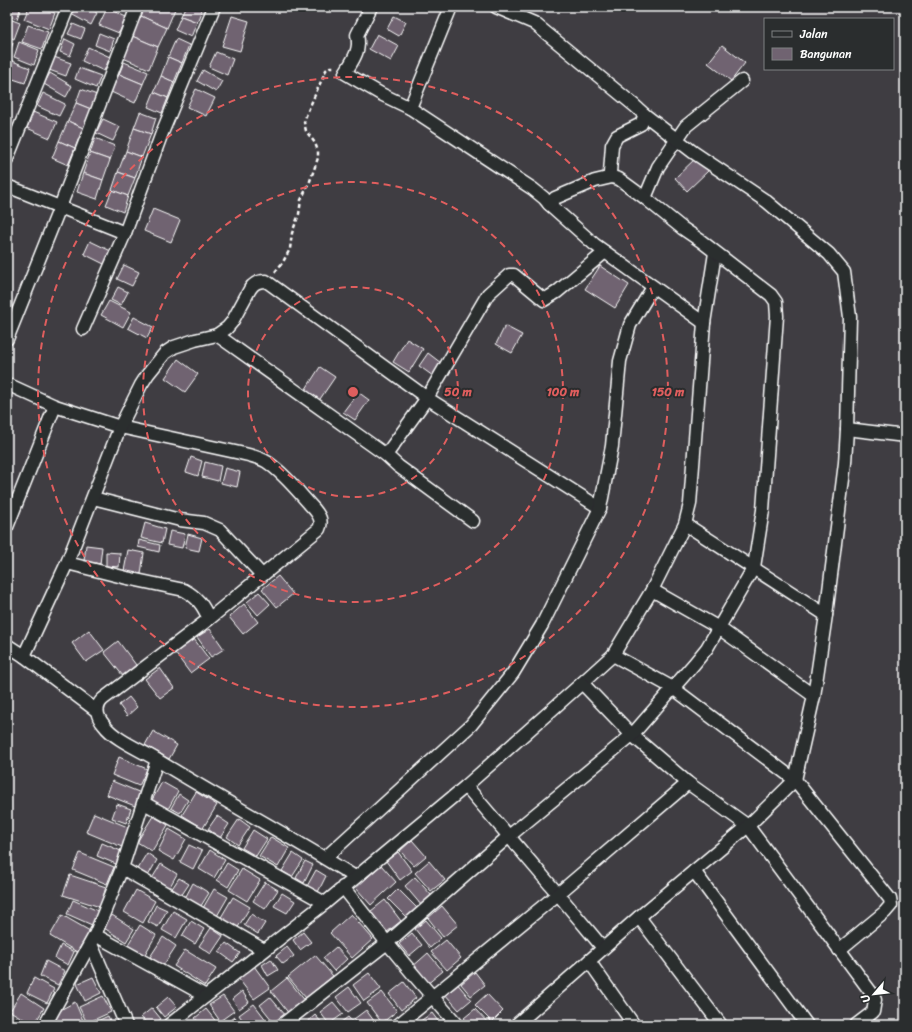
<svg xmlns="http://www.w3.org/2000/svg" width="912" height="1032" viewBox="0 0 912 1032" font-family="Sriracha,sans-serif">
  <rect width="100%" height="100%" fill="#3f3d42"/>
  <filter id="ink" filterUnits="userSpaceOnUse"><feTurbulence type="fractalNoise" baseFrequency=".025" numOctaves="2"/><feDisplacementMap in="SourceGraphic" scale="8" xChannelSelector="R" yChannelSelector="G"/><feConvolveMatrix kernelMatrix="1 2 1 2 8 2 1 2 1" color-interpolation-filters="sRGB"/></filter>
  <g filter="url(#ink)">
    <g fill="#706371" stroke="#fff">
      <path d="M7,7H21L17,19L7,15Z"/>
      <path d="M29,7H38L55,13L49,29L24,19Z"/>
      <path d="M75,7H87L97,13L91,25L71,14Z"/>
      <path d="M145,7H171L175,9L167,28L141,16Z"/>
      <path d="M185,7H203L197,22L181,16Z"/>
      <path d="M107,8L126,17L119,33L99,25Z"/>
      <path d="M141,16L167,28L158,47L132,36Z"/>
      <path d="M181,16L197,22L191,37L175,30Z"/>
      <path d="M232,16L249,21L240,51L222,46Z"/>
      <path d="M394,16L406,22L399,36L387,29Z"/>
      <path d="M7,18L20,23L14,39L7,36Z"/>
      <path d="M73,24L85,29L81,39L68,34Z"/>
      <path d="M28,25L48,32L42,49L22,42Z"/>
      <path d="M99,33L114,39L110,51L95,45Z"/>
      <path d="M377,34L399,46L391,61L369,49Z"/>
      <path d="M132,36L158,47L149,69L123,58Z"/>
      <path d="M65,39L75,44L70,56L60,52Z"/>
      <path d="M176,39L189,45L182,63L168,57Z"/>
      <path d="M7,41L13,43L8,57L7,56Z"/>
      <path d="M19,42L39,50L34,65L14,57Z"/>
      <path d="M722,45L745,63L731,81L708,63Z"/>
      <path d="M88,47L110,57L104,71L82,61Z"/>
      <path d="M216,52L233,59L227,75L209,67Z"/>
      <path d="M54,57L71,63L66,76L49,70Z"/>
      <path d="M168,57L182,63L174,82L161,76Z"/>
      <path d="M10,60L30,68L25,83L7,77V70Z"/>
      <path d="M124,62L148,72L143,84L119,74Z"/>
      <path d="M79,68L101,76L96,88L75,79Z"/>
      <path d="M203,70L222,81L216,92L197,81Z"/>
      <path d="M50,73L72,86L66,97L44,84Z"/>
      <path d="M119,74L143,84L135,103L111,92Z"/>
      <path d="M161,76L174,82L168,98L154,92Z"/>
      <path d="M81,89L97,95L91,109L76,103Z"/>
      <path d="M196,89L215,98L206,116L187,107Z"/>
      <path d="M154,92L168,98L162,113L148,107Z"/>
      <path d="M43,93L65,104L59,116L37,106Z"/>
      <path d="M76,103L91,109L83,128L68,121Z"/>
      <path d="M33,112L57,122L50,138L27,128Z"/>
      <path d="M140,112L156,118L151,134L134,128Z"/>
      <path d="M103,119L120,127L113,141L96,133Z"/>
      <path d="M68,121L83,128L75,148L59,141Z"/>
      <path d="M134,128L151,134L142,157L126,151Z"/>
      <path d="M95,138L115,146L110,160L90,153Z"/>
      <path d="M59,141L75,148L68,165L52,158Z"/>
      <path d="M126,151L142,157L135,178L118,172Z"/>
      <path d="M90,153L110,160L103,180L83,173Z"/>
      <path d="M697,157L709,170L687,191L675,178Z"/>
      <path d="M118,172L135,178L128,196L112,190Z"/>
      <path d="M83,173L103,180L97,199L77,192Z"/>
      <path d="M112,190L128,196L123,212L106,205Z"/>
      <path d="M153,209L180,220L171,242L144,231Z"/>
      <path d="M90,241L113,252L106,265L84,254Z"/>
      <path d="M124,265L139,272L132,286L117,279Z"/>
      <path d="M600,266L629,285L615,308L585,289Z"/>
      <path d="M118,287L128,292L121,305L111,300Z"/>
      <path d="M109,301L131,312L123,327L101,315Z"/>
      <path d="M134,317L153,327L147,338L128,328Z"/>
      <path d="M505,326L522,335L512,353L496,344Z"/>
      <path d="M407,339L423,349L409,372L393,362Z"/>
      <path d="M428,353L441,363L433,376L419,366Z"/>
      <path d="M178,359L198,374L185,392L165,378Z"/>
      <path d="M320,367L335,377L318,402L304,392Z"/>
      <path d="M358,392L369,400L355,420L343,412Z"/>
      <path d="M191,457L202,461L198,476L186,472Z"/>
      <path d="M205,462L221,466L218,481L202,477Z"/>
      <path d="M225,468L240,472L237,487L221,483Z"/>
      <path d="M145,523L165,529L162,543L141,538Z"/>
      <path d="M170,531L185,534L182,548L167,545Z"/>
      <path d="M188,534L202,538L199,551L185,548Z"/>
      <path d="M139,540L160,545L159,552L138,547Z"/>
      <path d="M86,545L102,547L100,564L84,561Z"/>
      <path d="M128,550L144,553L141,574L124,571Z"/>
      <path d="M106,552L120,553L119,567L106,566Z"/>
      <path d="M278,576L293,594L277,607L262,589Z"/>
      <path d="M259,592L270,604L258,615L247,602Z"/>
      <path d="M244,604L258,622L243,634L229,617Z"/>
      <path d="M210,629L224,649L211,657L197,637Z"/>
      <path d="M89,630L104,650L86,662L72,643Z"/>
      <path d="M194,639L209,659L190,673L175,653Z"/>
      <path d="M118,641L136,665L123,676L104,652Z"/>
      <path d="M160,668L174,688L160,698L145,679Z"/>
      <path d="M129,697L137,707L127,716L119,705Z"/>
      <path d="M153,731L177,745L169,759L145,745Z"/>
      <path d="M119,757L147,769L139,786L112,775Z"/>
      <path d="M112,781L141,793L135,806L107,795Z"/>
      <path d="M162,782L178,791L168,809L152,800Z"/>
      <path d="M196,792L217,805L203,828L182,815Z"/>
      <path d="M179,794L188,800L180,813L171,808Z"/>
      <path d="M117,804L131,809L126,823L112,818Z"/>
      <path d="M94,813L130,828L122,847L86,832Z"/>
      <path d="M153,816L168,825L152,851L137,842Z"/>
      <path d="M217,816L229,824L220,838L208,829Z"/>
      <path d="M239,819L250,827L238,845L227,837Z"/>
      <path d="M169,829L186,839L174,860L158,851Z"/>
      <path d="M253,830L267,839L256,856L242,848Z"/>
      <path d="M271,837L289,848L278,867L259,856Z"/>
      <path d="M412,840L426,856L414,866L400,851Z"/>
      <path d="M102,843L121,851L116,864L97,856Z"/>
      <path d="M189,845L202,851L193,869L180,862Z"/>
      <path d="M210,850L225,860L214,878L199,869Z"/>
      <path d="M398,852L412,871L400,880L386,861Z"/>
      <path d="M80,853L114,867L107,884L73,870Z"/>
      <path d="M147,853L157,860L148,876L137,869Z"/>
      <path d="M293,853L303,860L292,877L282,871Z"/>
      <path d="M305,861L313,865L304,883L296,878Z"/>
      <path d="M429,861L445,880L431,891L415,873Z"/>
      <path d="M227,863L238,870L228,887L217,880Z"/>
      <path d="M161,864L177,874L168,890L151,880Z"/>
      <path d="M381,865L396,882L371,905L356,888Z"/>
      <path d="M242,869L260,880L247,901L229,890Z"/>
      <path d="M316,870L326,876L317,894L306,888Z"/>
      <path d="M70,875L106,887L100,907L63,895Z"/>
      <path d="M415,877L432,896L422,906L405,886Z"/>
      <path d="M179,878L189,884L181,896L171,890Z"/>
      <path d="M265,882L278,890L265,909L253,901Z"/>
      <path d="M193,883L209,893L199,909L184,900Z"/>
      <path d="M214,889L228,897L217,916L203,908Z"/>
      <path d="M398,889L417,908L407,918L388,899Z"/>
      <path d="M136,890L155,901L143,923L124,912Z"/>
      <path d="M282,893L295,901L287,913L274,906Z"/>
      <path d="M233,897L250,907L237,929L220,919Z"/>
      <path d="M73,900L98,911L92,925L67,914Z"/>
      <path d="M385,900L401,921L382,936L366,915Z"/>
      <path d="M156,905L167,910L158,927L148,922Z"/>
      <path d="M442,906L458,925L443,937L428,918Z"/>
      <path d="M173,911L187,919L176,938L162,930Z"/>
      <path d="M251,914L265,923L258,934L244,925Z"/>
      <path d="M351,914L373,939L352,958L330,933Z"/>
      <path d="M62,915L90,931L77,952L50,936Z"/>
      <path d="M112,915L134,929L126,942L104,928Z"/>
      <path d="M426,920L441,938L430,948L415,929Z"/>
      <path d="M191,921L204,929L195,944L182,936Z"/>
      <path d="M140,925L156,935L144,956L127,946Z"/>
      <path d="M211,928L223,936L211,954L199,946Z"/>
      <path d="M303,932L311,942L300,950L293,940Z"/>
      <path d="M412,933L422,945L409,956L399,944Z"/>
      <path d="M163,937L176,946L163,966L150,957Z"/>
      <path d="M446,940L461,958L447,970L431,952Z"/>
      <path d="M226,943L240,953L233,962L219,952Z"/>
      <path d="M61,945L74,952L68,965L55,958Z"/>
      <path d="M287,947L294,956L283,964L276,956Z"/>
      <path d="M336,947L347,959L334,971L323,958Z"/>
      <path d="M185,950L216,969L205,986L174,966Z"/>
      <path d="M428,953L443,971L426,985L411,968Z"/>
      <path d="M315,955L333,976L306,998L288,977Z"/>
      <path d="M271,959L278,970L268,976L262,965Z"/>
      <path d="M46,961L65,971L58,985L40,976Z"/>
      <path d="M254,966L270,988L254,999L238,978Z"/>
      <path d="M475,972L485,985L471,996L461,984Z"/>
      <path d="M369,973L381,989L364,1001L353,985Z"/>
      <path d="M93,977L101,993L85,1001L77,984Z"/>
      <path d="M34,978L54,989L47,1003L27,993Z"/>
      <path d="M287,978L306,1002L290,1015L271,991Z"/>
      <path d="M404,982L416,998L401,1010L389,994Z"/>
      <path d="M456,982L471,1000L459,1010L444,993Z"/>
      <path d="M349,987L361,1003L348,1012L336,997Z"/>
      <path d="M242,991L249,1002L239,1009L232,999Z"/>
      <path d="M382,992L397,1011L382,1023L367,1003Z"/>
      <path d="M21,993L44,1008L34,1025L10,1011Z"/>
      <path d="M487,994L503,1011L492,1022L475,1005Z"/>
      <path d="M103,996L111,1012L87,1023L79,1007Z"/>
      <path d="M223,996L234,1011L220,1021L209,1005Z"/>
      <path d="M168,997L177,1007L164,1017L156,1007Z"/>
      <path d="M270,997L286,1016L276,1025L260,1005Z"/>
      <path d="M75,1002L85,1025H54L53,1021L62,1009Z"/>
      <path d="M333,1002L343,1014L329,1024L320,1012Z"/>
      <path d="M254,1004L270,1025H246L239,1015Z"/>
      <path d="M152,1008L161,1019L153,1025H148L141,1017Z"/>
      <path d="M206,1009L218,1024L217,1025H200L195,1018Z"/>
      <path d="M475,1009L490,1025H471L464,1018Z"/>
      <path d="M366,1010L377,1025H359L354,1019Z"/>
      <path d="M432,1013L441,1025H417L416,1024Z"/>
      <path d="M315,1015L324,1025H304Z"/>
      <path d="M108,1016L112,1025H91V1024Z"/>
      <path d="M16,1017L28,1025H11Z"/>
      <path d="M235,1017L241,1025H225Z"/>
      <path d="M348,1017L355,1025H337Z"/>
    </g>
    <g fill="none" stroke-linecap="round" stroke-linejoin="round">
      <g stroke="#fff" stroke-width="15">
        <g id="street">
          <path d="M371,7L357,35C361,50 353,60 345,73L381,94L410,108"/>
          <path d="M496,7L534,23L635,106L645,115L641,124L617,136L612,145L610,173L612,177"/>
          <path d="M7,159L68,7"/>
          <path d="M7,186L125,233"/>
          <path d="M645,198L658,167L686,126L742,81"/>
          <path d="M549,204L594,244L704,323"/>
          <path d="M715,253L704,323L690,504L685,524L652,590L719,628L814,696"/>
          <path d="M83,329L125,233L162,133L214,7"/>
          <path d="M217,335L386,455L427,398L488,294L509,275H514L544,300L557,292L605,252"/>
          <path d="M7,339L60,207L137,7"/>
          <path d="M7,384L55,406L120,427L240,453C249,455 259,457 267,462C285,474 299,493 314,509C319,515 323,521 319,529L209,619L103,699C94,707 97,717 104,725C115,740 141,750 157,760C222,800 290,836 355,877"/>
          <path d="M847,429L905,436"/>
          <path d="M386,455L398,466L473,521"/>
          <path d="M93,498L180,520L204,523L220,530L262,575"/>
          <path d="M685,524L826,615"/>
          <path d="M7,527L55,406"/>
          <path d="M67,563L127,578L184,590C197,597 203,605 209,619"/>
          <path d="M7,645L24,656"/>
          <path d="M613,655L673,688L795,780L890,899L891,905L885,912L839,950"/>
          <path d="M582,683L613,655L652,590"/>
          <path d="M97,711L24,656L67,563L120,427L141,385L148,374L165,353L174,347L195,340L217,335L227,328L232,322L250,289C254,283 258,281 266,281L427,398L600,508"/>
          <path d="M466,786L558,894L603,948"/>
          <path d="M144,803L325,903"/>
          <path d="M325,858L471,725L513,673L542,625L600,508L612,446L620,361L630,325L653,287"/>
          <path d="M122,868L264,950"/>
          <path d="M694,871L807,1025"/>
          <path d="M343,887C380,935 417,981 458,1025"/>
          <path d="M639,917L721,1025"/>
          <path d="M95,935L206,996"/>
          <path d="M91,944L126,1025"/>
          <path d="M589,961L634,1025"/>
          <path d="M45,1025L95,935L122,868L157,760"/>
          <path d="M169,1025L325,903L466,786L582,683L632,735L688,783L748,826L873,995L875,1000L873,1012L856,1025"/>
          <path d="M282,1025L387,943L508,837L632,735L694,664L707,648L754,567L763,510L777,316L776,302L771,295L701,241L682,228L645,198L619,179L612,177L595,181L555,198L549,204L544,198L533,189L410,108L451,7"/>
          <path d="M398,1025L558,894L688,783"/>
          <path d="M516,1025L639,917L748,826L795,780L814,696L826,615L845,463L847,429L850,317L844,272L829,254L766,201L693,152L645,115"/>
        </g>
      </g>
      <path stroke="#fff" stroke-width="2.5" stroke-dasharray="4 3" stroke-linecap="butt" d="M275,272L283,262L290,249L292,233L299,214L301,200L310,181L318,158V151L315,143L306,131L304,122L307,113L326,70L330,67H334"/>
      <use href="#street" stroke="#2a2d2e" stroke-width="12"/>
    </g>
  </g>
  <g fill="none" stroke="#e05e5e" stroke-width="2" stroke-dasharray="7 5">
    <circle cx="353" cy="392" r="105"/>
    <circle cx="353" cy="392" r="210"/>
    <circle cx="353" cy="392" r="315"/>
  </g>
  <circle cx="353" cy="392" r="6" fill="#e05e5e" stroke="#2a2d2e" stroke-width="2"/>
  <g font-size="12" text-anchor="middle" font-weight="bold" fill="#e05e5e" stroke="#2a2d2e" stroke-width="4" stroke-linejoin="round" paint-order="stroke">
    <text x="458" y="396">50 m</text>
    <text x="563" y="396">100 m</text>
    <text x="668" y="396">150 m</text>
  </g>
  <rect width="912" height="1032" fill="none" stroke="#2a2d2e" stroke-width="24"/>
  <rect x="12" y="12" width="888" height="1008" fill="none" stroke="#fff" stroke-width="1.5" filter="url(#ink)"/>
  <rect x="764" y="18" width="130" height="52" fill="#2a2d2e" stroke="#7f8182"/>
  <rect x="772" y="31" width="20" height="6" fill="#2a2d2e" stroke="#7f8182"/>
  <text x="800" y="38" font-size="12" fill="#ffffff">Jalan</text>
  <rect x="772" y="48" width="20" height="12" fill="#706371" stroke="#7f8182"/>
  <text x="800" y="58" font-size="12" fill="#ffffff">Bangunan</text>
  <g transform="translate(874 994) rotate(242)" stroke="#2a2d2e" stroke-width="3" paint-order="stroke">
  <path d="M0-3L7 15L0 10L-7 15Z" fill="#ffffff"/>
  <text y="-6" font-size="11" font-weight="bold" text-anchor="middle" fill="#ffffff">U</text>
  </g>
</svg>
